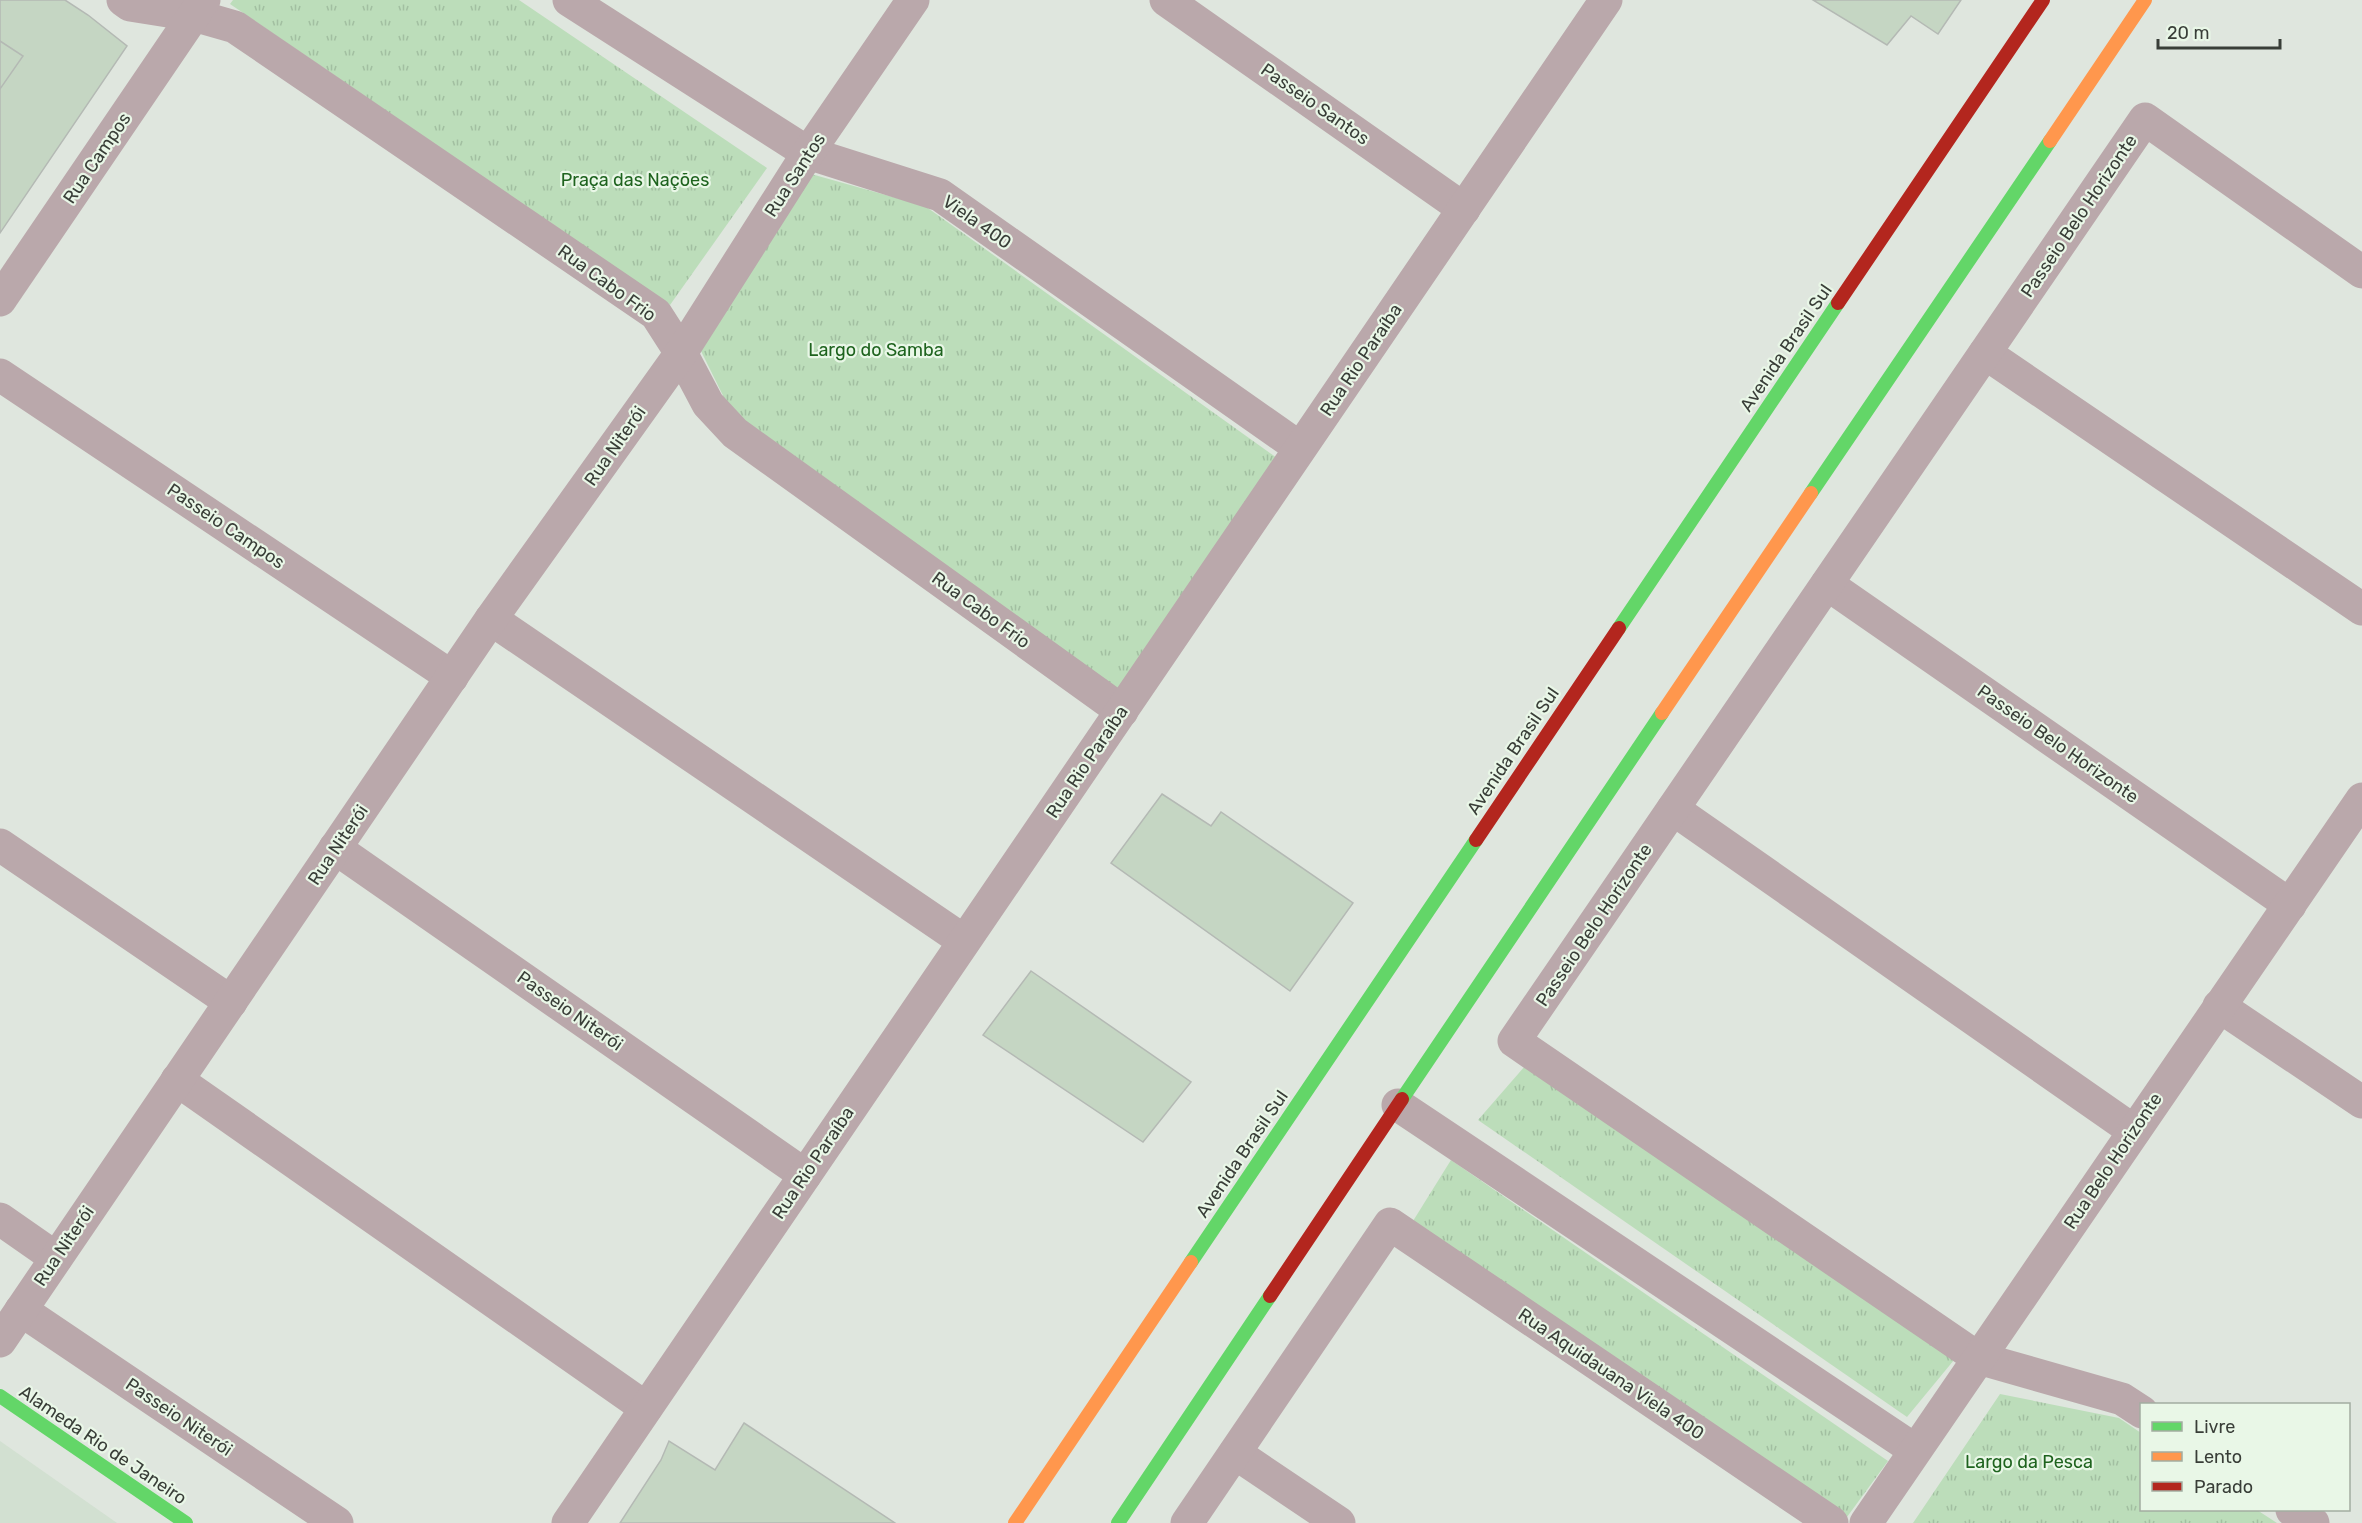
<svg xmlns="http://www.w3.org/2000/svg" width="2362" height="1523" viewBox="0 0 2362 1523" font-family="Rubik,sans-serif">
  <defs>
    <pattern id="park-tufts" width="24" height="20" patternUnits="userSpaceOnUse" patternTransform="scale(1.5)"><rect width="24" height="20" fill="#bcddba"/><path d="M3 7l-1-3M5 7V3M7 7l1-3M15 17l-1-3M17 17v-4M19 17l1-3" fill="none" stroke="#a2bfa1"/></pattern>
  </defs>
  <rect width="100%" height="100%" fill="#dfe6de"/>
  <path fill="#d2e0d1" d="M0,1441L117,1523H0Z"/>
  <g fill="url(#park-tufts)">
    <path d="M233,0H519L767,168L670,305L230,4Z"/>
    <path d="M811,174L925,206L1277,458L1117,690L743,436L698,345Z"/>
    <path d="M1525,1066L1954,1360L1907,1417L1478,1120Z"/>
    <path d="M1451,1160L1888,1461L1847,1517L1413,1221Z"/>
    <path d="M2000,1394L2119,1418L2141,1433L2142,1510H2257L2277,1523H1913Z"/>
  </g>
  <g fill="#c5d6c3" stroke="#b4b9b4" stroke-width="1.5">
    <path d="M0,0H65L88,15L127,46L0,233Z"/>
    <path d="M1813,0H1961L1938,34L1911,16L1887,45Z"/>
    <path d="M0,41L23,56L0,89Z"/>
    <path d="M1162,794L1211,826L1221,812L1353,903L1290,991L1111,863Z"/>
    <path d="M1031,971L1191,1082L1143,1142L983,1035Z"/>
    <path d="M744,1423L895,1523H620L661,1460L669,1441L715,1470Z"/>
  </g>
  <g fill="none" stroke-linecap="round" stroke-linejoin="round">
    <g stroke="#baa8ab" stroke-width="33">
      <path d="M123,0L130,5L193,15L235,27L656,314L681,353L708,404L735,433L1122,711"/>
      <path d="M569,0L808,153L940,195L1300,448"/>
      <path d="M1166,0L1464,209"/>
      <path d="M0,300L204,0"/>
      <path d="M1985,353L2362,609"/>
      <path d="M0,375L452,677"/>
      <path d="M1827,584L2290,905"/>
      <path d="M491,619L964,941"/>
      <path d="M1673,809L2134,1131"/>
      <path d="M0,845L231,1002"/>
      <path d="M335,848L805,1175"/>
      <path d="M2219,1006L2362,1102"/>
      <path d="M177,1080L646,1408"/>
      <path d="M1398,1105L1915,1450"/>
      <path d="M0,1219L56,1258"/>
      <path d="M21,1310L337,1523"/>
      <path d="M0,1341L491,619L681,353L808,153L913,0"/>
      <path d="M2142,1412L2122,1399L1978,1358L1514,1041L2145,119L2362,272"/>
      <path d="M1235,1453L1339,1523"/>
      <path d="M2292,1510L2313,1523"/>
      <path d="M568,1523L1606,0"/>
      <path d="M1187,1523L1390,1224L1832,1523"/>
      <path d="M1866,1523L2362,799"/>
    </g>
    <g stroke="#63d668" stroke-width="14">
      <path d="M1811,493L2050,141"/>
      <path d="M1619,628L1838,303"/>
      <path d="M1402,1099L1662,713"/>
      <path d="M1191,1262L1476,840"/>
      <path d="M0,1396L186,1523"/>
      <path d="M1118,1523L1270,1296"/>
    </g>
    <g stroke="#ff974d" stroke-width="14">
      <path d="M2050,141L2145,0"/>
      <path d="M1662,713L1811,493"/>
      <path d="M1015,1523L1191,1262"/>
    </g>
    <g stroke="#b3261e" stroke-width="14">
      <path d="M1838,303L2043,0"/>
      <path d="M1476,840L1619,628"/>
      <path d="M1270,1296L1402,1099"/>
    </g>
  </g>
  <g text-anchor="middle" dominant-baseline="central" stroke-width="4.5" stroke-linejoin="round" paint-order="stroke">
    <g font-size="18" fill="#393e38" stroke="#e9f7e7">
      <text transform="translate(1315 104) rotate(35)">Passeio Santos</text>
      <text transform="translate(97 158) rotate(-56)">Rua Campos</text>
      <text transform="translate(795 175) rotate(-57)">Rua Santos</text>
      <text transform="translate(2079 216) rotate(-56)">Passeio Belo Horizonte</text>
      <text transform="translate(977 222) rotate(35)">Viela 400</text>
      <text transform="translate(607 283) rotate(36)">Rua Cabo Frio</text>
      <text transform="translate(1786 348) rotate(-56)">Avenida Brasil Sul</text>
      <text transform="translate(1361 360) rotate(-56)">Rua Rio Paraíba</text>
      <text transform="translate(615 446) rotate(-55)">Rua Niterói</text>
      <text transform="translate(226 526) rotate(34)">Passeio Campos</text>
      <text transform="translate(981 610) rotate(36)">Rua Cabo Frio</text>
      <text transform="translate(2058 744) rotate(35)">Passeio Belo Horizonte</text>
      <text transform="translate(1513 751) rotate(-56)">Avenida Brasil Sul</text>
      <text transform="translate(1087 762) rotate(-56)">Rua Rio Paraíba</text>
      <text transform="translate(338 845) rotate(-56)">Rua Niterói</text>
      <text transform="translate(1594 925) rotate(-56)">Passeio Belo Horizonte</text>
      <text transform="translate(570 1011) rotate(35)">Passeio Niterói</text>
      <text transform="translate(1242 1154) rotate(-56)">Avenida Brasil Sul</text>
      <text transform="translate(2113 1161) rotate(-56)">Rua Belo Horizonte</text>
      <text transform="translate(813 1163) rotate(-56)">Rua Rio Paraíba</text>
      <text transform="translate(64 1246) rotate(-56)">Rua Niterói</text>
      <text transform="translate(1611 1374) rotate(34)">Rua Aquidauana Viela 400</text>
      <text transform="translate(179 1417) rotate(34)">Passeio Niterói</text>
      <text transform="translate(103 1445) rotate(34)">Alameda Rio de Janeiro</text>
    </g>
    <g font-size="18" fill="#1e631e" stroke="#e9f7e7">
      <text x="635" y="180">Praça das Nações</text>
      <text x="876" y="350">Largo do Samba</text>
      <text x="2029" y="1462">Largo da Pesca</text>
    </g>
  </g>
  <rect x="2140" y="1403" width="210" height="108" fill="#e9f7e7" stroke="#a3ada1" stroke-width="1.5"/>
  <rect x="2152" y="1422" width="30" height="9" fill="#63d668" stroke="#a3ada1" stroke-width="1.5"/>
  <text x="2194" y="1433" font-size="18" fill="#393e38">Livre</text>
  <rect x="2152" y="1452" width="30" height="9" fill="#ff974d" stroke="#a3ada1" stroke-width="1.5"/>
  <text x="2194" y="1463" font-size="18" fill="#393e38">Lento</text>
  <rect x="2152" y="1482" width="30" height="9" fill="#b3261e" stroke="#a3ada1" stroke-width="1.5"/>
  <text x="2194" y="1493" font-size="18" fill="#393e38">Parado</text>
  <path d="M2158 39v9h122v-9" fill="none" stroke="#393e38" stroke-width="3"/>
  <text x="2167" y="39" font-size="18" fill="#393e38" stroke="#e9f7e7" stroke-width="4.5" paint-order="stroke">20 m</text>
</svg>
